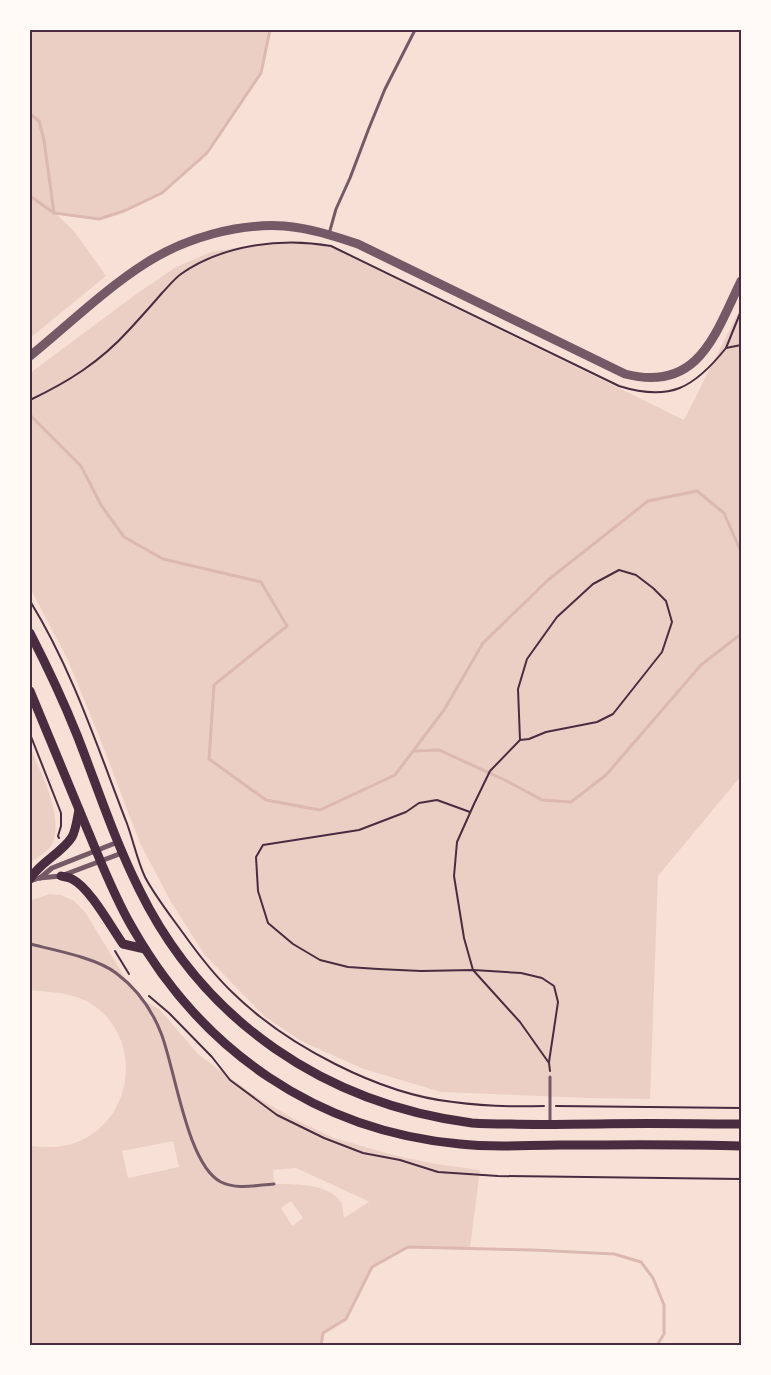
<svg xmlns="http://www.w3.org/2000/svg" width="771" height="1375" viewBox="0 0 771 1375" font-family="Inter,sans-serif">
  <rect width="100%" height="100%" fill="#f7e1d7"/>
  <g fill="#ebcfc5" fill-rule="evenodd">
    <path d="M30,30H270L261,73L207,153L162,193L124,211L99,219L55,213L74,231L106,276L30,338Z"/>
    <path d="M301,242L333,248L684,420L741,307V776L658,876L650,1099L589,1098L441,1092L364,1069L303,1042L265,1017L204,954L171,902L140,843L99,736L67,658L30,588V373L135,295L176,267L211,252L252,245Z"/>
    <path d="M30,747C41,774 63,812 53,842C50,851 38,857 30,862Z"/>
    <path d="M49,894L61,895L74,901L85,912L124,976L145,1001L159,1009L198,1054L252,1094L294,1119L334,1138L393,1155L436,1164L480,1170L470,1248L408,1247L372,1267L346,1319L323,1333L321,1345H30V1146C48,1148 66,1148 82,1140C141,1112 141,1022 79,998C63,992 46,992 30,990V901ZM173,1141L179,1167L128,1178L122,1151ZM296,1168L368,1201L369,1202L344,1218C343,1213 343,1206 341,1202C328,1183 294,1184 274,1184L273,1170ZM291,1201L303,1218L292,1226L281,1208Z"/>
  </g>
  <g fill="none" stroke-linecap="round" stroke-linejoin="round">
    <g stroke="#dcb8b0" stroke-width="3">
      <path d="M30,114L39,121L44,140L54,213"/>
      <path d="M30,196L54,213L99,219L124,211L162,193L207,153L261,73L270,30"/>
      <path d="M30,415L81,466L101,505L124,537L163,559L261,582L287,626L214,685L209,759L266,800L320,810L395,775L444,710L483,643L548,580L648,501L697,491L724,513L741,552"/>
      <path d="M414,751L439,750L505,780L542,800L571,802L606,775L701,665L741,634"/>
      <path d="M321,1345L323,1333L346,1319L372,1267L408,1247L533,1250L614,1254L641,1262L653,1278L664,1305V1334L657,1345"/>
    </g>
    <g stroke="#4a2c40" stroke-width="2">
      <path d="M726,348L741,311"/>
      <path d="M30,400C68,382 100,362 129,330C140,318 151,306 162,293C168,287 174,279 181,274C222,245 282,237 331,246L619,386C670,402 694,388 726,348L741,345"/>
      <path d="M30,601C72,669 97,746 126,821C133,839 137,860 145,877C155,896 170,915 183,933C198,954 214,975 233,993C286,1045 379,1094 453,1102C483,1106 514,1107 544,1106"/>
      <path d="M30,734L61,813V826L58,836L59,838"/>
      <path d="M520,740L518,689L527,659L557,617L593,584L619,570L636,575L653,588L666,601L672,622L662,652L613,714L597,722L546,732L529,739L520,740L490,771L474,804L457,842L454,876L464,938L473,970L520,1022L549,1063L550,1071"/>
      <path d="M470,812L437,800L419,803L406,812L359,830L263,845L256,857L258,891L268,923L293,944L320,960L348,967L378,969L421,971L473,970L521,973L542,978L554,986L558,1002L549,1062"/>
      <path d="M115,951L129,974"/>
      <path d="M149,996L169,1013L212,1057L230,1080L277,1115L324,1138L363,1153L400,1160L438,1172L498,1176L741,1179"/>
      <path d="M556,1106L741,1108"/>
    </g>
    <g stroke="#755966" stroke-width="3">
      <path d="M329,234L336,209L350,178L369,128L385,89L415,30"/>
      <path d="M30,944C54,950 97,958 116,973C136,988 152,1010 161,1033C175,1068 187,1165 221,1182C237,1190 257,1185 274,1184"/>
      <path d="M550,1077V1124"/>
    </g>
    <g stroke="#755966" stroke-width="5">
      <path d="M40,878L52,868L118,842"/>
      <path d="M30,881L39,878L61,876L122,853"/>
    </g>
    <path stroke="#755966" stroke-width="9" d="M30,356C68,325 105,289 146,263C185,238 238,223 284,226C310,228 334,236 358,244L625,374C699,393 715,334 741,281"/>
    <g stroke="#4a2c40" stroke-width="9">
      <path d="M30,633C47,666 63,700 77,735C97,786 114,839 139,889C204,1022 326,1104 472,1123C485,1124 498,1124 511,1124C541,1125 570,1124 599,1124C647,1123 694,1124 741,1124"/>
      <path d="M30,691C50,739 70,788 90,836C103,867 115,898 132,927C202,1051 317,1131 460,1144C493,1148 526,1145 560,1145C620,1145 681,1144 741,1146"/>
      <path d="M61,876C65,877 69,877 72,879C90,888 111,927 123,944L145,949"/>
      <path d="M30,879C40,862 61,854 72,837C76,830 77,819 79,810"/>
    </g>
  </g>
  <rect width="771" height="1375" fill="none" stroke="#fffaf5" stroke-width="62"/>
  <rect x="31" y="31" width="709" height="1313" fill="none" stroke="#4a2c40" stroke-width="2"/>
</svg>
